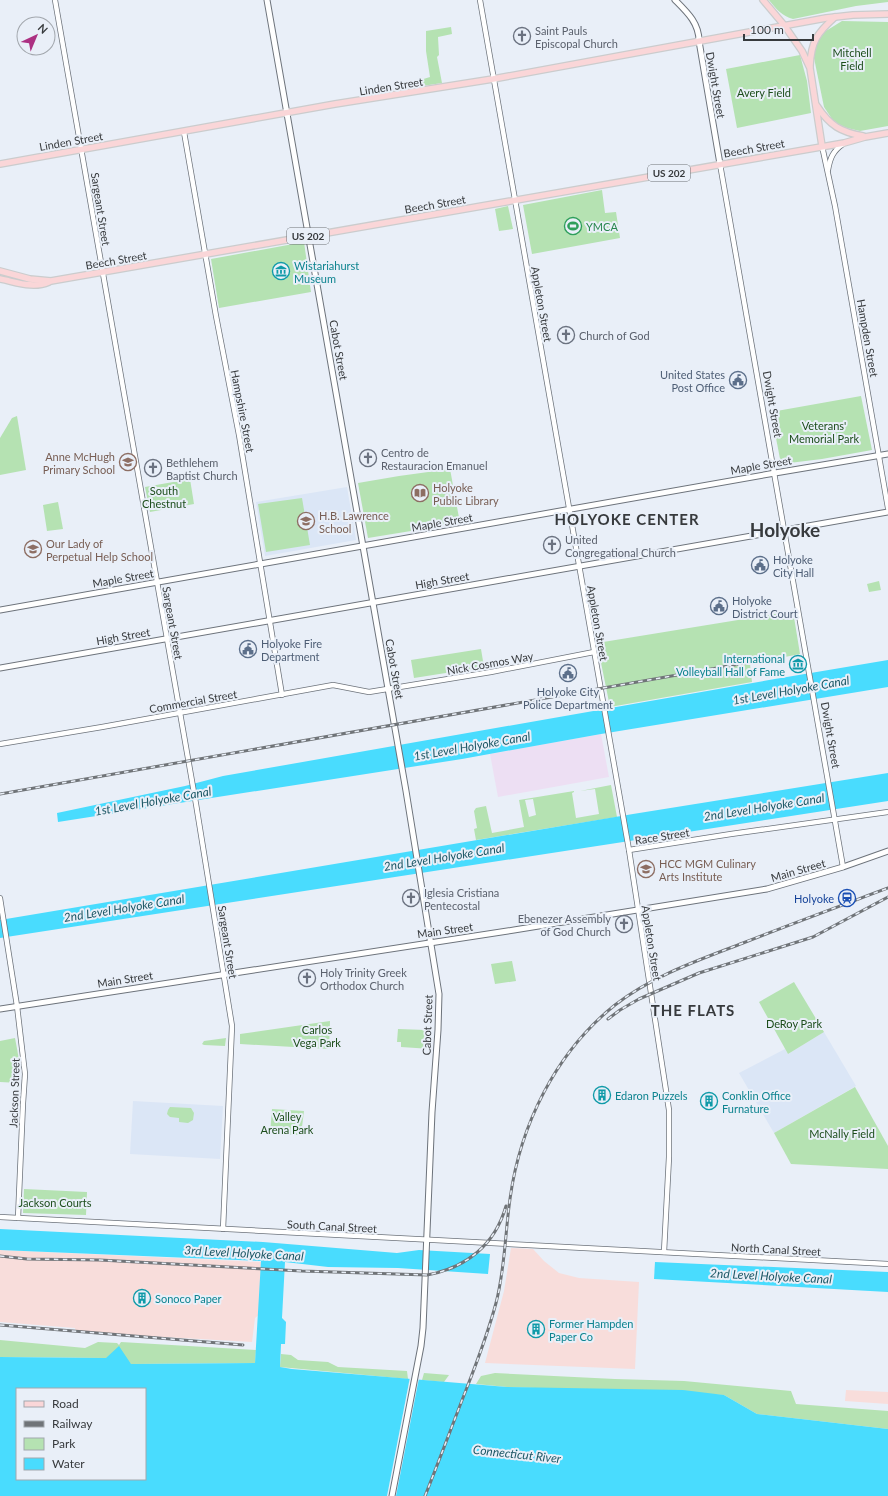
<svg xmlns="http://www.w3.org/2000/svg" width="888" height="1496" viewBox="0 0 888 1496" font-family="Lato,sans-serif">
  <rect width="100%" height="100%" fill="#e9eff8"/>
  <path fill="#eddff3" d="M601,734L609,777L498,797L490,754Z"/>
  <g fill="#f8dddb">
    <path d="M511,1248L533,1249L544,1261L559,1273L579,1278L639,1282L635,1369L485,1363L504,1291Z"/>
    <path d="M0,1250L261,1262L260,1314L255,1318L252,1342L76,1332L75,1328L0,1322Z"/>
    <path d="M846,1390L888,1392V1404L845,1401Z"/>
  </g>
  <g fill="#dbe6f6">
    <path d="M347,487L356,540L265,556L256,502Z"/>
    <path d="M824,1032L856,1086L774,1133L739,1073L785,1049L788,1054Z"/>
    <path d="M133,1101L223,1106L220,1159L130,1154Z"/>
  </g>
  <g fill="#b5e2b2" fill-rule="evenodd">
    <path d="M769,0H888V2L856,6L793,19C782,16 776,9 769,0Z"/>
    <path d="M842,21L888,22V126L860,131L847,128L838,124L832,119L824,107L814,58L816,45L821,34Z"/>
    <path d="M451,27L452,34L438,37L439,55L437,57L442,83L409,88L407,84L430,77L426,51V31Z"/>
    <path d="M800,55L807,81L811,113L737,128L726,69Z"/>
    <path d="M602,190L605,213L616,212L620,238L532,254L523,205Z"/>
    <path d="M508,206L513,229L499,231L495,209Z"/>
    <path d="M304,242L311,292L219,308L211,259Z"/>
    <path d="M861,396L872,450L822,459L781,464L771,412Z"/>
    <path d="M17,416L26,470L0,475V438L12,418Z"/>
    <path d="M450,469L460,523L368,538L358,483L399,476Z"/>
    <path d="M190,479L194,504L150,512L145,487Z"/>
    <path d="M302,498L310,545L266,552L258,504Z"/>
    <path d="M58,502L63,529L47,531L43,505Z"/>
    <path d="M879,581L881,590L869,592L867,584Z"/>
    <path d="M793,611L800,654L750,664L752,682L610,707L597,643Z"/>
    <path d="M481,649L484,667L414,678L411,660Z"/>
    <path d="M611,785L617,817L476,840L474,829L477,828L474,811L476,808L486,806L492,833L524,827L519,800L574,791V792L572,793L576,818L599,814L595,789L580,791ZM533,799L536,815L529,817L525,800Z"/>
    <path d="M512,961L516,981L495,984L491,964Z"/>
    <path d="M794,982L824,1032L788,1054L759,1002Z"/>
    <path d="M330,1021L329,1049L240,1044V1034Z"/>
    <path d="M398,1029L426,1030V1037L431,1036V1049L401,1047V1042H397Z"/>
    <path d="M15,1038L20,1065L19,1083L0,1082V1041Z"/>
    <path d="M226,1038L225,1046L204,1045L202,1044L204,1041Z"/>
    <path d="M855,1087L888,1146V1169L791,1164L774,1133Z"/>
    <path d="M170,1107L191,1108L194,1113L193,1120L188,1123L179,1122V1118L170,1117L167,1114L168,1110Z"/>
    <path d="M272,1109L304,1111L301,1135L270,1134Z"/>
    <path d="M24,1189L87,1192L86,1215L23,1213Z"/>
    <path d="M0,1340L85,1348L98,1342L117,1343L119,1345L121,1342L256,1350L255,1363L131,1364L106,1358L0,1357Z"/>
    <path d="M281,1354L291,1355L298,1360L328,1362L338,1367L407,1371L408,1379L280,1367Z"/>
    <path d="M424,1373L449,1375L444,1382L422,1380Z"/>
    <path d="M495,1373L615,1379L684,1381L791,1391L796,1404L888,1411V1429L757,1414L724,1395L507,1387L476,1384L481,1376Z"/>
  </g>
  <g fill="#49dcfe" fill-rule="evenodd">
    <path d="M888,660V687L601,734L462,759L58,822L57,813L185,786L223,776L769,680Z"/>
    <path d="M888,773V801L0,938V920L633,814Z"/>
    <path d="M0,1229L263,1242L397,1253L419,1250L490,1254L488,1274L398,1268L328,1267L285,1262L282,1318L286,1322L285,1344H281L280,1367L292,1369L507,1387L683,1390L724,1395L757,1414L888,1429V1496H0V1357L106,1358L119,1346L131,1364L255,1363L261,1261L0,1250ZM17,1389H145V1479H17Z"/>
    <path d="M655,1262L888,1272V1292L654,1279Z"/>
  </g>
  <path fill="#e9eff8" d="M410,1377L419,1378L396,1496H387Z"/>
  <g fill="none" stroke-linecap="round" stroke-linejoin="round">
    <g stroke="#6d737b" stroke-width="6">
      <g id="tertiary">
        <path d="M55,0L196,804L232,1026L223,1229"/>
        <path d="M480,0L629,850L669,1110V1157L664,1252"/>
        <path d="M184,132L216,316L239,435L282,695"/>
        <path d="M822,146L835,206L888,508"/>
        <path d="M720,164L843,867"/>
        <path d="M828,170C830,158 833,151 843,144"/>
        <path d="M0,744L102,727L333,685L369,692L491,672L594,652"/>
        <path d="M629,850L731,834L888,812"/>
        <path d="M0,898L17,1006L25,1074L23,1103L18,1218"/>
        <path d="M0,1217L888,1264"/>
      </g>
    </g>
    <g stroke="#6d737b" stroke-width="7">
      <g id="secondary">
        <path d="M267,0L406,791L439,994L438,1030L432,1112L423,1328L421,1346L392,1496"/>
        <path d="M675,0C687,12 699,23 699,41L720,164"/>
        <path d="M0,610L775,473L888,454"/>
        <path d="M0,668L888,512"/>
        <path d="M0,1009L514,930L767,889L843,867L888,851"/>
      </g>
    </g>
    <g stroke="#cbcccd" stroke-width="8">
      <g id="primary">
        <path d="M763,0L784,25L802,51L810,68L822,146"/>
        <path d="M810,66C811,42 817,33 835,17"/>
        <path d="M817,106C830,126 841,132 863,136"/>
        <path d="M0,164L335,104L493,79L826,18L853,15L888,14"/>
        <path d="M0,271L30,279L51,281L844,143L865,137L888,133"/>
        <path d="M0,279C16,282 33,289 49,282"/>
      </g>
    </g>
    <use href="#tertiary" stroke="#fff" stroke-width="4.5"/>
    <use href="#secondary" stroke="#fff" stroke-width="5"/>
    <use href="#primary" stroke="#fad6d8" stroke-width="5.5"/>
    <g stroke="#707478" stroke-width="3">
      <g id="rail">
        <path d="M0,794L751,662"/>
        <path d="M608,1019L620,1010L639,999L699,973L813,937L888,897"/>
        <path d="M0,1256L27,1259L100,1260L302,1271L427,1275C466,1268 495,1245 506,1206"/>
        <path d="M0,1325L243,1345"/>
        <path d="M425,1496C439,1461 452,1426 466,1390C477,1362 488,1333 496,1303C505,1269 505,1234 510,1199C520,1125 556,1052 615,1005C652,976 699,960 743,943C791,924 840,906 888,888"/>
      </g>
    </g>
    <use href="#rail" stroke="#e9eff8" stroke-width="1.5" stroke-dasharray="4.5" stroke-linecap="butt"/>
  </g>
  <defs>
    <g id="church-ring" transform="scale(0.9)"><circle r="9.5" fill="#e9eff8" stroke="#6b7280" stroke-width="1.5"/><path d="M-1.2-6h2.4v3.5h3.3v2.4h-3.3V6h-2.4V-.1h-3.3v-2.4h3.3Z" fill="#6b7280"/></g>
    <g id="stadium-ring" transform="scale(0.9)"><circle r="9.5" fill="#e9eff8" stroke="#2e9e5b" stroke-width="1.5"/><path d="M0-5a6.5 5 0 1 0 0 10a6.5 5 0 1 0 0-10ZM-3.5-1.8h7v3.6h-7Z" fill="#2e9e5b"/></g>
    <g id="museum-ring" transform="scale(0.9)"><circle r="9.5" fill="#e9eff8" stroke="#0f9aa8" stroke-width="1.5"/><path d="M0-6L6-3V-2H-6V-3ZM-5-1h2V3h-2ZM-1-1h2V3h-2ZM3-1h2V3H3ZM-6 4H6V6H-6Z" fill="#0f9aa8"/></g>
    <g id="civic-ring" transform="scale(0.9)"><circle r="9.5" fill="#e9eff8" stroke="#5c6f8a" stroke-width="1.5"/><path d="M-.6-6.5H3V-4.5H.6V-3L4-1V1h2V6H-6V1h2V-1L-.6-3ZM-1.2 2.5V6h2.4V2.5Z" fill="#5c6f8a"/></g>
    <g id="school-ring" transform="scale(0.9)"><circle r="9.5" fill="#e9eff8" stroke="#8d6e63" stroke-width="1.5"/><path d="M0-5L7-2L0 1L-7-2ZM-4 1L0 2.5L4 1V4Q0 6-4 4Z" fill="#8d6e63"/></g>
    <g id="library-ring" transform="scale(0.9)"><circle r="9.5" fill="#e9eff8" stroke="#8d6e63" stroke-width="1.5"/><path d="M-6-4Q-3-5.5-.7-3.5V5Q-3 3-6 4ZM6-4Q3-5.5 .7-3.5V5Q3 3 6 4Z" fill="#8d6e63"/></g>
    <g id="university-ring" transform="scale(0.9)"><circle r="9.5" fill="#e9eff8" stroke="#8d6e63" stroke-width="1.5"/><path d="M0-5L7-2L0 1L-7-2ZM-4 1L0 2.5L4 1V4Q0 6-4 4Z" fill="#8d6e63"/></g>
    <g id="station-ring" transform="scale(0.9)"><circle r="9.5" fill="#e9eff8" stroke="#1a4fb4" stroke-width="1.5"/><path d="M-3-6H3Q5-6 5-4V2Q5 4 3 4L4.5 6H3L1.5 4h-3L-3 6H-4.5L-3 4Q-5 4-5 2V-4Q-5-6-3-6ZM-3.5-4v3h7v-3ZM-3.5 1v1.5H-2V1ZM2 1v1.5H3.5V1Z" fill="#1a4fb4"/></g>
    <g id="building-ring" transform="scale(0.9)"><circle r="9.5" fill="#e9eff8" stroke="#0f9aa8" stroke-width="1.5"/><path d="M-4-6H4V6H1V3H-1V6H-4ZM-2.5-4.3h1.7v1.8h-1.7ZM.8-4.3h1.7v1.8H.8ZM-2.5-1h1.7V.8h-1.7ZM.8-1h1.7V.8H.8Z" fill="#0f9aa8"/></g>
  </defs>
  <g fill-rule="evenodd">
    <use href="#church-ring" x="522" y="36"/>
    <use href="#stadium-ring" x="573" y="226"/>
    <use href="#museum-ring" x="281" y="271"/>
    <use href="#church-ring" x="566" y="335"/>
    <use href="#civic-ring" x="738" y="380"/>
    <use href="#church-ring" x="368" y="458"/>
    <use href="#school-ring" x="128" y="462"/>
    <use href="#church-ring" x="153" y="468"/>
    <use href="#library-ring" x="420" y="493"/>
    <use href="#school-ring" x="306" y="521"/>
    <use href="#church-ring" x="552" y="545"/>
    <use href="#school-ring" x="33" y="549"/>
    <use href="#civic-ring" x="760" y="565"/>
    <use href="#civic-ring" x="719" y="606"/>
    <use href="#civic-ring" x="248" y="649"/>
    <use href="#museum-ring" x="798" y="664"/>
    <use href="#civic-ring" x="568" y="673"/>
    <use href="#university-ring" x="646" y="869"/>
    <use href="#church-ring" x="411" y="898"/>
    <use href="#station-ring" x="847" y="898"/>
    <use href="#church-ring" x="624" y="924"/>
    <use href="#church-ring" x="307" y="978"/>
    <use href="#building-ring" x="602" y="1095"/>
    <use href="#building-ring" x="709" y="1101"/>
    <use href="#building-ring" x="142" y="1298"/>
    <use href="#building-ring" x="536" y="1329"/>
  </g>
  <g text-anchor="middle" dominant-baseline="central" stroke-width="4" stroke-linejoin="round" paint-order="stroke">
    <g fill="#e9eff8" stroke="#6c7075" stroke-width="1">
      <rect x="648" y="165" width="42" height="16" rx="3"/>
      <rect x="287" y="228" width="42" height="16" rx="3"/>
    </g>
    <g font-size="10" font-weight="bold" fill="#373a3d">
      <text x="669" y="173">US 202</text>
      <text x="308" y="236">US 202</text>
    </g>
    <g font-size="11" fill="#5b616d" stroke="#e9eff8" text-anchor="start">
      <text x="535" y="30">Saint Pauls<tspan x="535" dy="13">Episcopal Church</tspan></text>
      <text x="579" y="335">Church of God</text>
      <text x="381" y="452">Centro de<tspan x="381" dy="13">Restauracion Emanuel</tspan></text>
      <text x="166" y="462">Bethlehem<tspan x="166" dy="13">Baptist Church</tspan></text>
      <text x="565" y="539">United<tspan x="565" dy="13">Congregational Church</tspan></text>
      <text x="424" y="892">Iglesia Cristiana<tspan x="424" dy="13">Pentecostal</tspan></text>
      <text x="611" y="918" text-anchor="end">Ebenezer Assembly<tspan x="611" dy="13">of God Church</tspan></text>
      <text x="320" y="972">Holy Trinity Greek<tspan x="320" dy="13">Orthodox Church</tspan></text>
    </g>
    <g font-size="11" fill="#1c4d1b" stroke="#e9eff8">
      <text x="852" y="52">Mitchell<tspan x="852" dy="13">Field</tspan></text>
      <text x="764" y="92">Avery Field</text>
      <text x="824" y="425">Veterans'<tspan x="824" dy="13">Memorial Park</tspan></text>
      <text x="164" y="490">South<tspan x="164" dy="13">Chestnut</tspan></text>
      <text x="794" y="1023">DeRoy Park</text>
      <text x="317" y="1029">Carlos<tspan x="317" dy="13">Vega Park</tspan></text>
      <text x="287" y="1116">Valley<tspan x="287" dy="13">Arena Park</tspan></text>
      <text x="842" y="1133">McNally Field</text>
      <text x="55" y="1202">Jackson Courts</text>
    </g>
    <g font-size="11" fill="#373a3d" stroke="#e9eff8">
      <text transform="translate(716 85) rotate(80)">Dwight Street</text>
      <text transform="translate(391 86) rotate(-9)">Linden Street</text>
      <text transform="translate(71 141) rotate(-10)">Linden Street</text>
      <text transform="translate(754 148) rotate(-10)">Beech Street</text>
      <text transform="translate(435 204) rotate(-10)">Beech Street</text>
      <text transform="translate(101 209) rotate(81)">Sargeant Street</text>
      <text transform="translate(116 260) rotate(-10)">Beech Street</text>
      <text transform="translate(542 304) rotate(80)">Appleton Street</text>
      <text transform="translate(868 338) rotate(80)">Hampden Street</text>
      <text transform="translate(339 350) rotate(80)">Cabot Street</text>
      <text transform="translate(773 404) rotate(80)">Dwight Street</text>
      <text transform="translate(243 411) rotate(79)">Hampshire Street</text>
      <text transform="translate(761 465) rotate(-10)">Maple Street</text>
      <text transform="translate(442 522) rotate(-10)">Maple Street</text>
      <text transform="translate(123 578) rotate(-10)">Maple Street</text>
      <text transform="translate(442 580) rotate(-10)">High Street</text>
      <text transform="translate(173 623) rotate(80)">Sargeant Street</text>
      <text transform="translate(598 623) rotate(80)">Appleton Street</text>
      <text transform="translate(123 636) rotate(-10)">High Street</text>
      <text transform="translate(490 663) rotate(-10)">Nick Cosmos Way</text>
      <text transform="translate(395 669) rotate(80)">Cabot Street</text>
      <text transform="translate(193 701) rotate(-10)">Commercial Street</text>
      <text transform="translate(831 735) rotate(80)">Dwight Street</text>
      <text transform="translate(662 836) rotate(-9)">Race Street</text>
      <text transform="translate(798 870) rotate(-16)">Main Street</text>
      <text transform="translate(445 930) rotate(-8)">Main Street</text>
      <text transform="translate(228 942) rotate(81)">Sargeant Street</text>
      <text transform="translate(652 943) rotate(81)">Appleton Street</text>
      <text transform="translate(125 979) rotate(-9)">Main Street</text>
      <text transform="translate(427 1025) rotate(-88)">Cabot Street</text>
      <text transform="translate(14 1093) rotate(-88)">Jackson Street</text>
      <text transform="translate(332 1226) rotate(3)">South Canal Street</text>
      <text transform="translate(776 1249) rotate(3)">North Canal Street</text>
    </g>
    <g font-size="11" fill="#27864d" stroke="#e9eff8" text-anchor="start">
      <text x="586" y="226">YMCA</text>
    </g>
    <g font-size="11" fill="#0d838f" stroke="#e9eff8" text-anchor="start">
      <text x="294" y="265">Wistariahurst<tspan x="294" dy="13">Museum</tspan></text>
      <text x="785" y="658" text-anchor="end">International<tspan x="785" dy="13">Volleyball Hall of Fame</tspan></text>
      <text x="615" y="1095">Edaron Puzzels</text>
      <text x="722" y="1095">Conklin Office<tspan x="722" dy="13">Furnature</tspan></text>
      <text x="155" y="1298">Sonoco Paper</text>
      <text x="549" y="1323">Former Hampden<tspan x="549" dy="13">Paper Co</tspan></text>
    </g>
    <g font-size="11" fill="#4e5e75" stroke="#e9eff8" text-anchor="start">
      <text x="725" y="374" text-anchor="end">United States<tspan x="725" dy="13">Post Office</tspan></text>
      <text x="773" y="559">Holyoke<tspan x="773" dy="13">City Hall</tspan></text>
      <text x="732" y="600">Holyoke<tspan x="732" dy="13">District Court</tspan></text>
      <text x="261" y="643">Holyoke Fire<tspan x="261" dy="13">Department</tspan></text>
      <text x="568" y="691" text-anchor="middle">Holyoke City<tspan x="568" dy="13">Police Department</tspan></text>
    </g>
    <g font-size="11" fill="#785e54" stroke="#e9eff8" text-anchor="start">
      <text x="115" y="456" text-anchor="end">Anne McHugh<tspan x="115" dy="13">Primary School</tspan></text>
      <text x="433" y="487">Holyoke<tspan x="433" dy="13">Public Library</tspan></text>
      <text x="319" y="515">H.B. Lawrence<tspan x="319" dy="13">School</tspan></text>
      <text x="46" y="543">Our Lady of<tspan x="46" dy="13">Perpetual Help School</tspan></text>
      <text x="659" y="863">HCC MGM Culinary<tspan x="659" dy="13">Arts Institute</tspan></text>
    </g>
    <g font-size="11" fill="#164399" stroke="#e9eff8" text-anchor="end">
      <text x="834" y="898">Holyoke</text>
    </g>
    <g font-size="12" font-style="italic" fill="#1c5765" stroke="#e9eff8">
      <text transform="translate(791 690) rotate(-10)">1st Level Holyoke Canal</text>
      <text transform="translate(472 746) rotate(-10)">1st Level Holyoke Canal</text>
      <text transform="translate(153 801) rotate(-10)">1st Level Holyoke Canal</text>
      <text transform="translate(764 807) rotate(-9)">2nd Level Holyoke Canal</text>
      <text transform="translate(444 857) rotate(-9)">2nd Level Holyoke Canal</text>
      <text transform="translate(124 908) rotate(-9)">2nd Level Holyoke Canal</text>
      <text transform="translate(244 1253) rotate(3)">3rd Level Holyoke Canal</text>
      <text transform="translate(771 1276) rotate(3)">2nd Level Holyoke Canal</text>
      <text transform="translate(517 1454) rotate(6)">Connecticut River</text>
    </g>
    <g font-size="15" font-weight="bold" letter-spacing="1" fill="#373a3d" stroke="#e9eff8">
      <text x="627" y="519">HOLYOKE CENTER</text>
      <text x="693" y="1010">THE FLATS</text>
    </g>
    <g font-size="19" font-weight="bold" fill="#373a3d" stroke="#e9eff8">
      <text x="785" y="529">Holyoke</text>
    </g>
  </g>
  <rect x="16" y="1388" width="130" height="92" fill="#e9eff8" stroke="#a2a7ad"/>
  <rect x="24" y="1401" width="20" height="6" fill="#fad6d8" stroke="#a2a7ad"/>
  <text x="52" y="1408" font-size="12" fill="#373a3d">Road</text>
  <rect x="24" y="1421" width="20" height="6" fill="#707478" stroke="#a2a7ad"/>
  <text x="52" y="1428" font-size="12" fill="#373a3d">Railway</text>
  <rect x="24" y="1438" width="20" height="12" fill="#b5e2b2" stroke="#a2a7ad"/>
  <text x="52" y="1448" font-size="12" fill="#373a3d">Park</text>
  <rect x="24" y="1458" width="20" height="12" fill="#49dcfe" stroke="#a2a7ad"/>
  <text x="52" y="1468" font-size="12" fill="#373a3d">Water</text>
  <g transform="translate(36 36) rotate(44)"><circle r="19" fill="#e9eff8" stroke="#a2a7ad"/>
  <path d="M0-3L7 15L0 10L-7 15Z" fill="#ac3082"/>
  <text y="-6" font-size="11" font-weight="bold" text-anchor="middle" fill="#373a3d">N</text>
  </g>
  <path d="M744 34v6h69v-6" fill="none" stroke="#373a3d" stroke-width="2"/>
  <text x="750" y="34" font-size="12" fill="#373a3d" stroke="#e9eff8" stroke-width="3" paint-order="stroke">100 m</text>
</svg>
